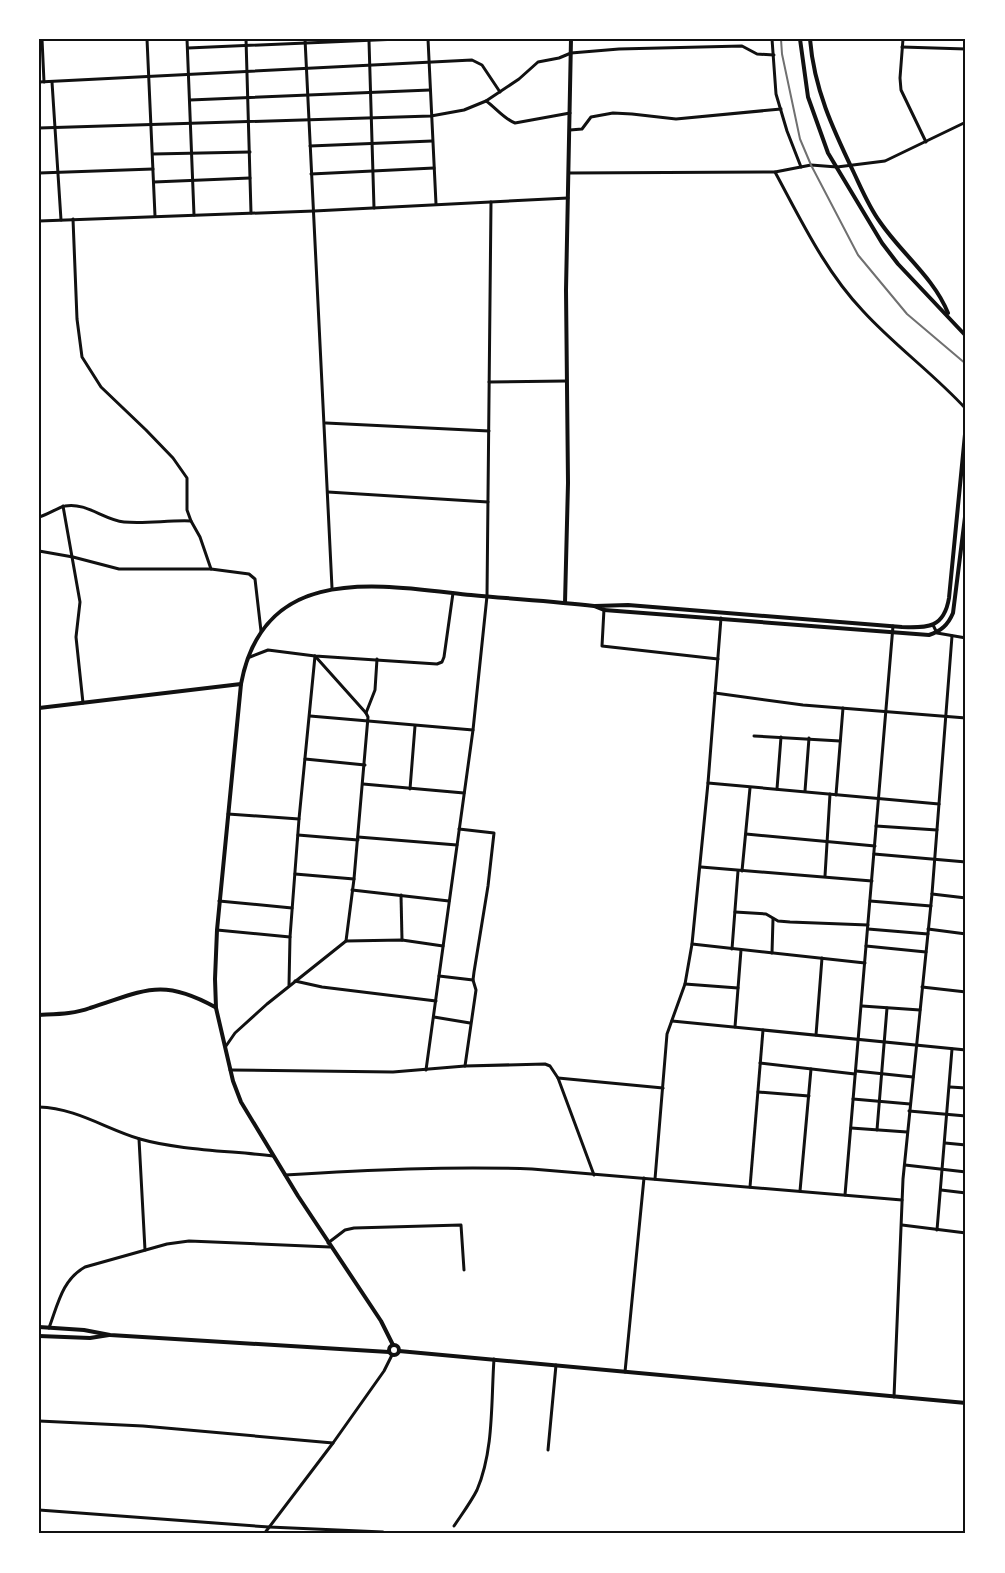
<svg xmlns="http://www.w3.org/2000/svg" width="1005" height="1573" viewBox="0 0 1005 1573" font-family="Commissioner,sans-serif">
  <rect width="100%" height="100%" fill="#fff"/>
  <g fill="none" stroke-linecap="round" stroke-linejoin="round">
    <g stroke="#111" stroke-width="3">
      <path d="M42,39L44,82"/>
      <path d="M147,39L155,216"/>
      <path d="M187,39L194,215"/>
      <path d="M246,39L251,213"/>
      <path d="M305,39L332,588"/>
      <path d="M428,39L436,204"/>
      <path d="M772,39L776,94L787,131L801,167"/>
      <path d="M903,39L900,78L901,90L926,142"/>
      <path d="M369,41L374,208"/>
      <path d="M902,47L966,49"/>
      <path d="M188,48L399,39"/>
      <path d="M39,82L472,60L482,65L500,92"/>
      <path d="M52,82L61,220"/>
      <path d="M190,100L430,90"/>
      <path d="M486,101C495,107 504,119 515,123L570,113"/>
      <path d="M39,128L431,116L464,110L486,101L519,79L538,62L559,58L571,53L619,49L742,46L757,54L774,55"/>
      <path d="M570,130L582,129L591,117L613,113L632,114L676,119L781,109"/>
      <path d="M310,146L432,141"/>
      <path d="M153,154L250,152"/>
      <path d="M775,172C801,220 825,271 863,311C895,346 934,374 966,409"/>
      <path d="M39,173L153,169"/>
      <path d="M569,173L775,172L811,165L837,167L885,161L966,122"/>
      <path d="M311,174L434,168"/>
      <path d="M154,182L250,178"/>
      <path d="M73,219L77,319L82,357L101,387L146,430L173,458L187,478V510L191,521L200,537L211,569"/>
      <path d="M39,221L314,211L568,198"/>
      <path d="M489,382L566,381"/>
      <path d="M326,423L489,431"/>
      <path d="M328,492L488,502"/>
      <path d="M63,506L80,602L76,637L83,703"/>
      <path d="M39,517C47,515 59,507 65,506C86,502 104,520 124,522C146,524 169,520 191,521"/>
      <path d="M39,551L73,557L119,569H211L249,574L255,579L261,631"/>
      <path d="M604,609L602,646L718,659"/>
      <path d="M933,625L937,633L966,638"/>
      <path d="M315,656L366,713L368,717L354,879L346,941"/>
      <path d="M250,657L268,650L315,656L437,664L442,662L444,657L453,593"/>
      <path d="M715,693L803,705L966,718"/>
      <path d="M366,713L375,690L377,659"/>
      <path d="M310,716L473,730"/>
      <path d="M754,736L840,741"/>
      <path d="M305,759L365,765"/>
      <path d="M708,783L939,804"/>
      <path d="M363,784L464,793"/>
      <path d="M410,789L415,726"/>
      <path d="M777,789L781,737"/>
      <path d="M805,791L809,738"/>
      <path d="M836,795L843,708"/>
      <path d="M228,814L299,819"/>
      <path d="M876,826L937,830"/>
      <path d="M459,829L494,833L488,886L474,972L473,980L476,990L465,1066"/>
      <path d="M746,834L875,846"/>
      <path d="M298,835L358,840"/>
      <path d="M358,837L457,845"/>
      <path d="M874,854L966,862"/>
      <path d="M701,867L872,881"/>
      <path d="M742,871L750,788"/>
      <path d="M295,874L354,879"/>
      <path d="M825,876L830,794"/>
      <path d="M352,890L449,901"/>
      <path d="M932,894L966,898"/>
      <path d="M401,895L402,940"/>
      <path d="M219,901L292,908"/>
      <path d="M870,901L931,906"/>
      <path d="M735,912L766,914L778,921L790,922L868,925"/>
      <path d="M868,929L928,934"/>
      <path d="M928,929L966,934"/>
      <path d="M217,930L290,937"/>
      <path d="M692,944L865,963"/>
      <path d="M866,946L926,952"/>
      <path d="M732,949L738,871"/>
      <path d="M772,953L773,919"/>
      <path d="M439,976L473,980"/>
      <path d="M295,981L322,987L436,1001"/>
      <path d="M685,984L738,988"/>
      <path d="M289,985L290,937L299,819L315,656"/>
      <path d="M922,987L966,992"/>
      <path d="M862,1006L920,1010"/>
      <path d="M434,1017L470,1023"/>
      <path d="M672,1021L966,1050"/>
      <path d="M735,1027L741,950"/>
      <path d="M816,1035L822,958"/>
      <path d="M226,1046L235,1033L267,1004L346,941L402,940L443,946"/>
      <path d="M760,1063L855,1074"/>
      <path d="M230,1070L393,1072L465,1066L545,1064L550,1066L558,1078L594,1175"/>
      <path d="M426,1070L473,730L487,596L491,202"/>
      <path d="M856,1071L913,1077"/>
      <path d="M558,1078L663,1088"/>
      <path d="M950,1087L966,1088"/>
      <path d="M758,1092L809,1096"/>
      <path d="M853,1099L910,1104"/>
      <path d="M39,1107C76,1108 106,1129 140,1139C178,1150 232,1151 273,1156"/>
      <path d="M909,1111L966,1116"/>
      <path d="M851,1128L907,1132"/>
      <path d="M877,1130L887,1008"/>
      <path d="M139,1139L145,1250"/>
      <path d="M945,1143L966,1145"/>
      <path d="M905,1165L966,1172"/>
      <path d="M285,1175C367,1170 449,1166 532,1169L902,1200"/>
      <path d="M655,1179L667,1034L685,984L692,944L708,783L721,618"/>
      <path d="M750,1187L763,1030"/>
      <path d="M941,1190L966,1193"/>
      <path d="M800,1191L811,1069"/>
      <path d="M845,1195L893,626"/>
      <path d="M902,1225L966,1233"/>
      <path d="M937,1230L952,1049"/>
      <path d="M328,1243L345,1230L354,1228L461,1225L464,1270"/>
      <path d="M49,1328C58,1304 62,1280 85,1267L167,1244L189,1241L330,1247"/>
      <path d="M625,1372L644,1178"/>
      <path d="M894,1397L903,1179L932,894L952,636"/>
      <path d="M39,1421L143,1426L333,1443"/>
      <path d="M548,1450L556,1365"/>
      <path d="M39,1510L269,1527L383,1532"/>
      <path d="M454,1526C462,1514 471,1502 477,1490C494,1450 491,1402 494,1359"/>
      <path d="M264,1534L333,1443L384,1371L392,1355"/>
    </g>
    <g stroke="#111" stroke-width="4">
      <path d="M565,603L568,483L566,290L571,39"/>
      <path d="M241,684L217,930L215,979L216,1008L233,1081L241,1102L298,1196L381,1321L393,1345"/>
      <path d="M39,1015C56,1014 74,1014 90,1008C144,991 161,977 215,1007"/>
    </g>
    <g stroke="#111" stroke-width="4">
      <path d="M800,39L808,97L828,153L882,243L898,264L966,336"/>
      <path d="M810,39C814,89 833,129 854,173C862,190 869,207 880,222C902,254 934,278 948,313"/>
      <path d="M595,606L628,605L902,627C928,628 944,628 949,598L966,424"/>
      <path d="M39,708L241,684C264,562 378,585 471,595C512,599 553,601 594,606L604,610L929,635C941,631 948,625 953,613L966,509"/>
      <path d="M39,1327L84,1330L110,1335L389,1352"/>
      <path d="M39,1336L90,1338L109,1335"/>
      <circle cx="394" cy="1350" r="5"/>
      <path d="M399,1351L966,1403"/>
    </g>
    <path stroke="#707070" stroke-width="2" d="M781,39L782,54L800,139L811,165L858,255L907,314L966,364"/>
  </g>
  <rect width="1005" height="1573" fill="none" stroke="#ffffff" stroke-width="81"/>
  <rect x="40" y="40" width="924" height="1492" fill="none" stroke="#111" stroke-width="2"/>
</svg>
